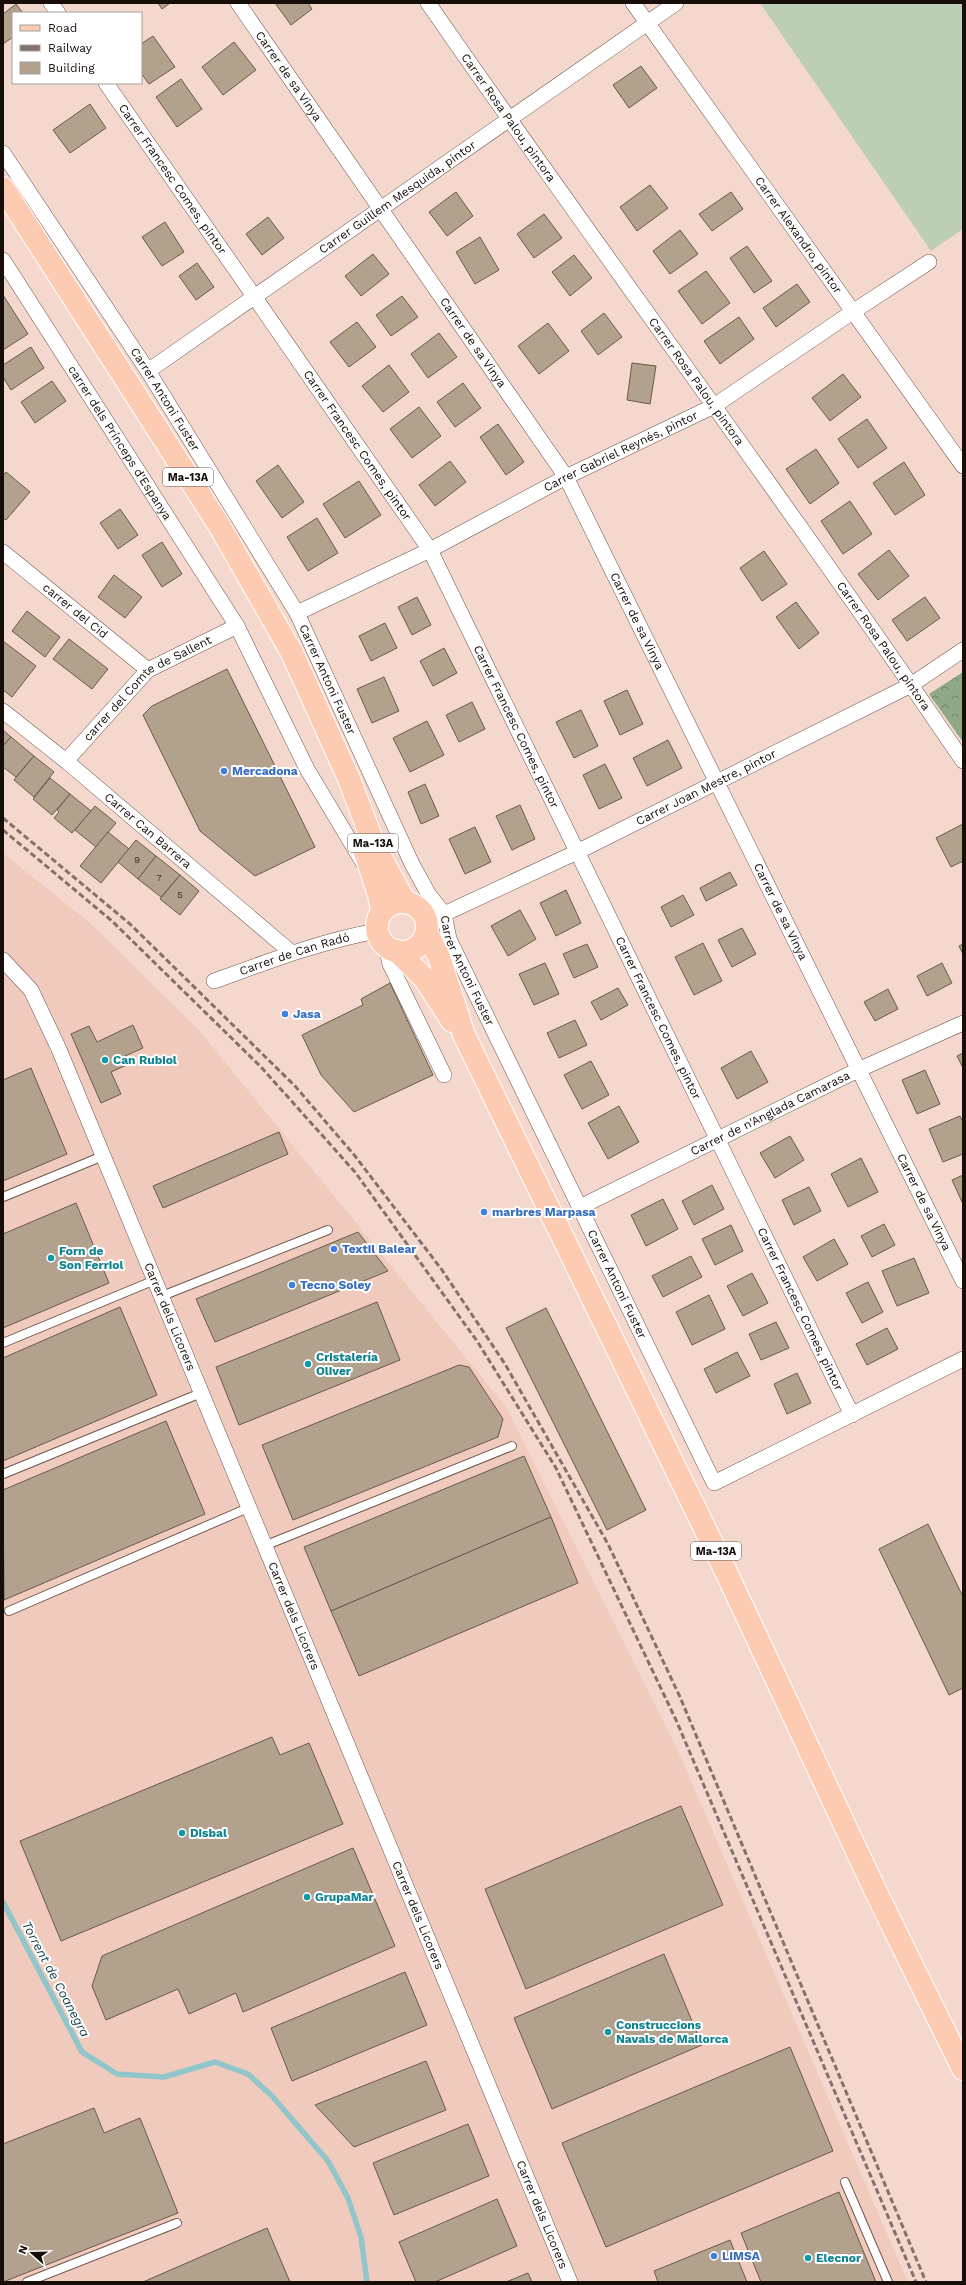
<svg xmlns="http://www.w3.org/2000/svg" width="966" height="2285" viewBox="0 0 966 2285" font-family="'Work Sans',sans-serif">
  <defs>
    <pattern id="forest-crowns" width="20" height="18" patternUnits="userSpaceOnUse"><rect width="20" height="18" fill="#8fa886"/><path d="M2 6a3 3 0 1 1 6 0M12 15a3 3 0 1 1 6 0" fill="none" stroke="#74876c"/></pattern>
  </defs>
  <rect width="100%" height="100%" fill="#f5d8cd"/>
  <path fill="#efcabd" d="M3,853L89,922L198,1029L506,1407L678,1751L908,2282H3Z"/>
  <path fill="#bdceb7" d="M760,3H963V229L931,251Z"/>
  <path fill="url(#forest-crowns)" d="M963,672V742L929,694Z"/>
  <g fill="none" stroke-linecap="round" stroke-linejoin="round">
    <path stroke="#90c5ca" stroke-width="5.5" d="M3,1902L82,2052L117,2074L164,2077L215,2062L248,2074L272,2096L328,2161L348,2198L361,2237L367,2282"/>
  </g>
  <g fill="#b2a18c" stroke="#6a5a47">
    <path d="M158,3H170L162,9Z"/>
    <path d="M275,3H308L312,9L291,25Z"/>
    <path d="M16,4L23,13H13V37L3,44V14Z"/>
    <path d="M153,36L175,67L149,84L141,73V44Z"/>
    <path d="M234,42L256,70L223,95L202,67Z"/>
    <path d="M641,66L657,88L629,108L613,85Z"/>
    <path d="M181,79L202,109L177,127L156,97Z"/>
    <path d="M90,104L106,128L70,153L53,130Z"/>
    <path d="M650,185L668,208L637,231L620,207Z"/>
    <path d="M456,192L473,216L447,236L429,212Z"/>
    <path d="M731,192L743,209L712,231L699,214Z"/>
    <path d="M544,214L562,238L534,258L517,234Z"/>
    <path d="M268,217L284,238L262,255L246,234Z"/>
    <path d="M165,222L184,252L162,266L142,237Z"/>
    <path d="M680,230L698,254L670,274L653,251Z"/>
    <path d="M480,237L499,270L475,284L456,252Z"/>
    <path d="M747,246L772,281L754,293L730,258Z"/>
    <path d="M373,254L389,274L361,296L345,276Z"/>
    <path d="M574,255L592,278L570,296L552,272Z"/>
    <path d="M197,263L214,287L196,300L179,276Z"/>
    <path d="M706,271L730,303L702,324L678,291Z"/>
    <path d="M797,284L810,302L776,327L763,308Z"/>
    <path d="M3,295L28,334L3,350Z"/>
    <path d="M402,296L418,317L391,336L376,315Z"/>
    <path d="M604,313L622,337L598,355L581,331Z"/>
    <path d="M739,317L754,339L720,364L704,341Z"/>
    <path d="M357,322L376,347L349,367L330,342Z"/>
    <path d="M548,323L569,351L539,374L518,346Z"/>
    <path d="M439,333L457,357L428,378L411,354Z"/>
    <path d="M31,347L44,368L11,390L3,377V365Z"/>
    <path d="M632,363L656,366L650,404L627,400Z"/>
    <path d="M389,365L409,392L383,412L362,386Z"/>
    <path d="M843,374L861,397L830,421L812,398Z"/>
    <path d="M52,381L66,401L35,423L21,402Z"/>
    <path d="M463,383L481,408L455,427L437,402Z"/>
    <path d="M419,407L441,436L412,458L390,429Z"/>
    <path d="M867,419L887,448L858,468L838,439Z"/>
    <path d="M498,424L524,462L506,475L480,437Z"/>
    <path d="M816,449L839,483L810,504L786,469Z"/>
    <path d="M450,461L466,482L435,506L419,485Z"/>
    <path d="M904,462L925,495L895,515L873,483Z"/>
    <path d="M278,465L304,502L282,518L256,481Z"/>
    <path d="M6,472L30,492L6,520L3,518V476Z"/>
    <path d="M359,481L381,515L345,538L323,504Z"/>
    <path d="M850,501L872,534L843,554L821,521Z"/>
    <path d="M120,509L138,535L118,549L100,523Z"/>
    <path d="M317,518L338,553L308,571L287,537Z"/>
    <path d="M162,542L182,574L162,587L142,555Z"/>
    <path d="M889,550L909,576L878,600L858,574Z"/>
    <path d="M764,551L787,584L762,601L740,568Z"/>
    <path d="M114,575L142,597L125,618L98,597Z"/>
    <path d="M417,597L431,625L412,635L398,607Z"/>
    <path d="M925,597L940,618L907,641L892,620Z"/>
    <path d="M796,602L819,633L799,649L776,617Z"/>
    <path d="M27,611L60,637L45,657L12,631Z"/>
    <path d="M385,623L397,648L371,661L359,636Z"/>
    <path d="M69,639L108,669L92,689L53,659Z"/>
    <path d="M3,641L36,666L12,697L3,690Z"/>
    <path d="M444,648L457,673L433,686L420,661Z"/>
    <path d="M227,669L315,847L255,876L200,831L143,715L152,706Z"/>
    <path d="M384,677L399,711L372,723L357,689Z"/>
    <path d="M627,690L643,724L620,735L604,701Z"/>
    <path d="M472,702L485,729L459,742L446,715Z"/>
    <path d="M581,710L598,746L574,758L556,722Z"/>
    <path d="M427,721L444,755L410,772L393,738Z"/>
    <path d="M3,730L11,737L3,746Z"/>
    <path d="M11,737L34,756L16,777L3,767V746Z"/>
    <path d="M668,740L682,768L647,786L633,758Z"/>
    <path d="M34,756L54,772L34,797L14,780Z"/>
    <path d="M605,764L622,798L599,809L583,775Z"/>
    <path d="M50,778L70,794L52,815L33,799Z"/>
    <path d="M425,784L439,816L421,824L408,792Z"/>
    <path d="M70,794L91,811L72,833L54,818L59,812L57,810Z"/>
    <path d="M520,805L535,839L512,850L496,816Z"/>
    <path d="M95,806L116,823L96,847L75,830Z"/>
    <path d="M963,824V861L951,867L936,838Z"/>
    <path d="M475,827L491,862L465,874L449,839Z"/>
    <path d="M108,832L129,849L101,883L80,866Z"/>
    <path d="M136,840L156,856L138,879L118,862Z"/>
    <path d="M156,856L180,875L161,897L138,879Z"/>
    <path d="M730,872L737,885L706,901L700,888Z"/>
    <path d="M180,875L199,891L180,915L160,899Z"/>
    <path d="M566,890L581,923L556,936L540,903Z"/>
    <path d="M683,895L694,915L671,927L661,907Z"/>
    <path d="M520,910L536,939L508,956L491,926Z"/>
    <path d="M742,928L756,954L732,967L718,940Z"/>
    <path d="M703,943L722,981L694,995L675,957Z"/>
    <path d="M587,944L598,967L574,978L563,954Z"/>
    <path d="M963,944V954L959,946Z"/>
    <path d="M545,963L559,994L534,1005L519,974Z"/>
    <path d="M942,963L952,983L927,996L917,976Z"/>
    <path d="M390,983L433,1075L354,1112L321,1075L302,1035L363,1005L361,999Z"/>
    <path d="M618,988L628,1005L601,1020L591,1002Z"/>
    <path d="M888,989L898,1009L875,1021L864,1002Z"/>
    <path d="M575,1020L587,1045L559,1058L547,1033Z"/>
    <path d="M133,1025L143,1048L125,1056L129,1064L111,1072L121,1094L101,1103L71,1034L89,1026L97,1042Z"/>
    <path d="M751,1051L768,1082L737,1099L721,1068Z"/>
    <path d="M963,1053V1068L957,1056Z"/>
    <path d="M591,1061L609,1095L582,1109L564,1075Z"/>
    <path d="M31,1068L67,1154L3,1181V1080Z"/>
    <path d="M925,1070L940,1104L917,1114L902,1080Z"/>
    <path d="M619,1106L639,1142L608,1159L588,1123Z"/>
    <path d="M960,1116L963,1122V1154L943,1162L929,1129Z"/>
    <path d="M279,1132L288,1154L163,1208L153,1186Z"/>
    <path d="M790,1136L804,1160L775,1178L760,1153Z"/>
    <path d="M861,1158L878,1192L848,1207L831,1174Z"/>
    <path d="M963,1175V1204L952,1180Z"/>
    <path d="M712,1185L724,1209L694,1225L682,1201Z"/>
    <path d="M809,1187L821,1211L794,1225L782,1200Z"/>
    <path d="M663,1199L678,1229L646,1246L631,1215Z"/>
    <path d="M76,1203L109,1283L3,1328V1234Z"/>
    <path d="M884,1224L895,1245L872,1257L861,1236Z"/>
    <path d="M731,1225L743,1251L715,1265L702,1239Z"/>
    <path d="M358,1232L388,1271L215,1342L196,1299Z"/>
    <path d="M834,1239L848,1264L817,1281L803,1257Z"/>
    <path d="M691,1256L702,1277L663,1297L652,1276Z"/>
    <path d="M914,1258L929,1293L897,1306L882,1271Z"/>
    <path d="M752,1273L768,1303L743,1316L727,1286Z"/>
    <path d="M868,1282L883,1312L862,1323L846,1293Z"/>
    <path d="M709,1295L725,1329L692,1345L676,1312Z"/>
    <path d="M377,1302L400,1360L239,1425L216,1367Z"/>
    <path d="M120,1307L157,1395L3,1461V1358Z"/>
    <path d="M546,1308L646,1510L607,1530L506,1328Z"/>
    <path d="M776,1322L789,1348L761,1360L749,1334Z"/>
    <path d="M887,1328L898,1349L867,1365L856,1344Z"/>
    <path d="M737,1352L750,1376L716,1393L704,1369Z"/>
    <path d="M459,1365L469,1367L503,1419L498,1437L293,1520L262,1445Z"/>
    <path d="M797,1373L811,1403L787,1414L774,1384Z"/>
    <path d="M166,1421L205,1514L4,1600L3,1490Z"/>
    <path d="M524,1456L551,1517L331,1611L304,1547Z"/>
    <path d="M551,1517L578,1583L359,1676L331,1611Z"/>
    <path d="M928,1524L963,1597V1688L949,1695L879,1549Z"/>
    <path d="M272,1737L280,1755L309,1743L343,1824L61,1941L20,1841Z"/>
    <path d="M681,1806L723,1905L526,1989L485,1889Z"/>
    <path d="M353,1848L395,1946L243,2012L236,1993L189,2014L178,1989L106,2020L92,1986L102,1956Z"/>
    <path d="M664,1954L702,2045L552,2109L514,2018Z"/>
    <path d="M405,1972L427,2025L292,2081L271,2028Z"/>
    <path d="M790,2047L833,2151L606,2247L562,2143Z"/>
    <path d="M426,2061L446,2110L354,2147L315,2105Z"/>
    <path d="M94,2108L104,2133L140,2118L178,2213L3,2282V2144Z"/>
    <path d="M468,2124L489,2176L394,2215L373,2163Z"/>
    <path d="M839,2192L876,2282H761L741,2233Z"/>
    <path d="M497,2199L517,2246L435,2282H416L399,2242Z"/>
    <path d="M267,2228L290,2282H143Z"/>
    <path d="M730,2240L747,2282H658L654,2271Z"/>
    <path d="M528,2273L532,2282H506Z"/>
  </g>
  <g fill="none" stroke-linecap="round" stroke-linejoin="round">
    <g stroke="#6f574e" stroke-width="10">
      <g id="service">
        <path d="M3,1197L103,1156"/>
        <path d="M162,1296L328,1230"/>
        <path d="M3,1343L155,1280"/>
        <path d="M3,1474L201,1393"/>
        <path d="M264,1546L512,1446"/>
        <path d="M9,1611L248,1508"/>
        <path d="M845,2182L888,2282"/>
        <path d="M27,2282L177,2223"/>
      </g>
    </g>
    <g stroke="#6f574e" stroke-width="16">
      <g id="minor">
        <path d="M51,3L58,13"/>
        <path id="s1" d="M238,3L566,477L963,1281"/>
        <path id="s2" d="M428,3C604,257 789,505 963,761"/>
        <path id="s3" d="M633,3L963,466"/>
        <path id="s4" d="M106,83L430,550L852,1415"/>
        <path id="s5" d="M3,153L148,371L297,613L412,864L429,895L444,914L449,939L714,1483L963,1359"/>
        <path id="s6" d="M3,260L237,626L307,769L362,861"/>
        <path id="s7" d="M148,371L676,3"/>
        <path id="s8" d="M3,552L148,670"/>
        <path id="s9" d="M297,613L430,550L566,477L714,406L854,311L929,262"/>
        <path id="s10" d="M3,711L66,761L292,953"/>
        <path id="s11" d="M66,761L148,670L237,626"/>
        <path id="s12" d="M444,914L577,852L911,685L963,650"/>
        <path d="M386,946L390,964L444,1075"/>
        <path id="s13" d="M3,960L31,990L58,1047L570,2282"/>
        <path id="s14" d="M214,981C267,962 321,941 377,931"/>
        <path id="s15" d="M580,1207L858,1070L963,1023"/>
      </g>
    </g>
    <g stroke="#fff" stroke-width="24">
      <g id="primary">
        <path d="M3,188L219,525L292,653L349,779L374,845L405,902"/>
        <path d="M363,846L379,895L382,910"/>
        <circle cx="402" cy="927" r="25"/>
        <path d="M427,933L439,957L464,1035L728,1576L876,1892L963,2069"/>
        <path d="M397,951L425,979L452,1021"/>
      </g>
    </g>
    <use href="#service" stroke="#fff" stroke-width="8"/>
    <use href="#minor" stroke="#fff" stroke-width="15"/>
    <use href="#primary" stroke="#fdcab2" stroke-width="22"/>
    <g stroke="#84716a" stroke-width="3" stroke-dasharray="6 3" stroke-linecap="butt">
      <path d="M3,818L130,924L295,1086L355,1156L442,1270L505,1364L608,1544L680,1697L926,2282"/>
      <path d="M3,830L112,921L261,1067L355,1172L477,1341L556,1468L676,1720L916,2282"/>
    </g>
  </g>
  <g fill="#3f7fe0" stroke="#fff" stroke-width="1.5">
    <circle cx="224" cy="771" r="4"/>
    <circle cx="285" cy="1014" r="4"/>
    <circle cx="484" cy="1212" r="4"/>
    <circle cx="334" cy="1249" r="4"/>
    <circle cx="292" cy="1285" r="4"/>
    <circle cx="714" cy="2256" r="4"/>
  </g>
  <g fill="#0f9aa8" stroke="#fff" stroke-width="1.5">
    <circle cx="105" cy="1060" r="4"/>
    <circle cx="51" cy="1258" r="4"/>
    <circle cx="308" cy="1364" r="4"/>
    <circle cx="182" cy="1833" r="4"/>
    <circle cx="307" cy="1897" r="4"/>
    <circle cx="608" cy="2032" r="4"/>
    <circle cx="808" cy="2258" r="4"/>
  </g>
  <g text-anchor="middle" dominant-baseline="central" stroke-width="4" stroke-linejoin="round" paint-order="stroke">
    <g font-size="10" fill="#3e332a">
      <text x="137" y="859">9</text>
      <text x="159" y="877">7</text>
      <text x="180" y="894">5</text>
    </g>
    <g fill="#fff" stroke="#5d5654" stroke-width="1">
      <rect x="163" y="468" width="50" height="18" rx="3"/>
      <rect x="348" y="834" width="50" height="18" rx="3"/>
      <rect x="691" y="1542" width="50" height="18" rx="3"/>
    </g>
    <g font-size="11" font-weight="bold" fill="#170e0a">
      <text x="188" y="477">Ma-13A</text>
      <text x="373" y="843">Ma-13A</text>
      <text x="716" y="1551">Ma-13A</text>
    </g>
    <g font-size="12" fill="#170e0a" stroke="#fff">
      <text stroke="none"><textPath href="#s1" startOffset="89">Carrer de sa Vinya</textPath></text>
      <text stroke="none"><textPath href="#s2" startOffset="140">Carrer Rosa Palou, pintora</textPath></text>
      <text stroke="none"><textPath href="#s4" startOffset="117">Carrer Francesc Comes, pintor</textPath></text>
      <text stroke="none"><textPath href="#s7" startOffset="304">Carrer Guillem Mesquida, pintor</textPath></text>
      <text stroke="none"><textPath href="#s3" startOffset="285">Carrer Alexandro, pintor</textPath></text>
      <text stroke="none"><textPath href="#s1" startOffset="413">Carrer de sa Vinya</textPath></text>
      <text stroke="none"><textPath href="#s2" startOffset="464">Carrer Rosa Palou, pintora</textPath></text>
      <text stroke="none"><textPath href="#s5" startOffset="295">Carrer Antoni Fuster</textPath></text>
      <text stroke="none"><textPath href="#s6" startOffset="217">carrer dels Prínceps d'Espanya</textPath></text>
      <text stroke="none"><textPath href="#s4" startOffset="441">Carrer Francesc Comes, pintor</textPath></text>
      <text stroke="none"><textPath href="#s9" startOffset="362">Carrer Gabriel Reynés, pintor</textPath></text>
      <text stroke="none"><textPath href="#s8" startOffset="93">carrer del Cid</textPath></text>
      <text stroke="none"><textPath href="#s1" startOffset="737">Carrer de sa Vinya</textPath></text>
      <text stroke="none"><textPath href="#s2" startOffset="788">Carrer Rosa Palou, pintora</textPath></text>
      <text stroke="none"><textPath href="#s5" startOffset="619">Carrer Antoni Fuster</textPath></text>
      <text stroke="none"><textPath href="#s11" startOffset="111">carrer del Comte de Sallent</textPath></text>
      <text stroke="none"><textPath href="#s4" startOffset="765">Carrer Francesc Comes, pintor</textPath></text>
      <text stroke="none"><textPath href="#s12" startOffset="291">Carrer Joan Mestre, pintor</textPath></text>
      <text stroke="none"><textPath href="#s10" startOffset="188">Carrer Can Barrera</textPath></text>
      <text stroke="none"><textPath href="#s1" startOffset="1061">Carrer de sa Vinya</textPath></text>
      <text stroke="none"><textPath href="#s14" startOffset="85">Carrer de Can Radó</textPath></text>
      <text stroke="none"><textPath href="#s5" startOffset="943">Carrer Antoni Fuster</textPath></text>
      <text stroke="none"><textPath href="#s4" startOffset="1089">Carrer Francesc Comes, pintor</textPath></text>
      <text stroke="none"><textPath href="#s15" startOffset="212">Carrer de n'Anglada Camarasa</textPath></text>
      <text stroke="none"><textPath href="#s1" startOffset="1385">Carrer de sa Vinya</textPath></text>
      <text stroke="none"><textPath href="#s5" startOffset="1291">Carrer Antoni Fuster</textPath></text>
      <text stroke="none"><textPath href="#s4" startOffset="1413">Carrer Francesc Comes, pintor</textPath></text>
      <text stroke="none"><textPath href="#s13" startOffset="396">Carrer dels Licorers</textPath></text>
      <text stroke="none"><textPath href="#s13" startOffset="720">Carrer dels Licorers</textPath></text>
      <text stroke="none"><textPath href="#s13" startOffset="1044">Carrer dels Licorers</textPath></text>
      <text stroke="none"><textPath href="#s13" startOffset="1368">Carrer dels Licorers</textPath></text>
    </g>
    <g font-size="12" font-weight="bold" fill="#366cbe" stroke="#fff" text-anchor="start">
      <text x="232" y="771">Mercadona</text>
      <text x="293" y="1014">Jasa</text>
      <text x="492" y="1212">marbres Marpasa</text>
      <text x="342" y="1249">Textil Balear</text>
      <text x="300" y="1285">Tecno Soley</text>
      <text x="722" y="2256">LIMSA</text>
    </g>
    <g font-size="12" font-weight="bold" fill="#0d838f" stroke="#fff" text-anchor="start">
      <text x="113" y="1060">Can Rubiol</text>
      <text x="59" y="1251">Forn de<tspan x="59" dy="14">Son Ferriol</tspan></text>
      <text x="316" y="1357">Cristalería<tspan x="316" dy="14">Oliver</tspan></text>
      <text x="190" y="1833">Disbal</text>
      <text x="315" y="1897">GrupaMar</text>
      <text x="616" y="2025">Construccions<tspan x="616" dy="14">Navals de Mallorca</tspan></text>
      <text x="816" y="2258">Elecnor</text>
    </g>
    <g font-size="13" font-style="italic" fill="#16464b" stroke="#fff">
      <text transform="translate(56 1979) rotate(62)">Torrent de Coanegra</text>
    </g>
  </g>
  <rect width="966" height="2285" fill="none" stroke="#170e0a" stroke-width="8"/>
  <rect x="12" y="12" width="130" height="72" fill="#ffffff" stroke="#a29f9d"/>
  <rect x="20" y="25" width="20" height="6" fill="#fdcab2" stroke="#a29f9d"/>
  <text x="48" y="32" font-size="12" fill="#170e0a">Road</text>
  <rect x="20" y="45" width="20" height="6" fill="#84716a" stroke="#a29f9d"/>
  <text x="48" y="52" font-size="12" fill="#170e0a">Railway</text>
  <rect x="20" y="62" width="20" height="12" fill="#b2a18c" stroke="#a29f9d"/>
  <text x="48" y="72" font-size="12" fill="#170e0a">Building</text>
  <g transform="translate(32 2253) rotate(290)" stroke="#ffffff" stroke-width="3" paint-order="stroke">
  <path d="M0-3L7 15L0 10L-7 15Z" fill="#170e0a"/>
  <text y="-6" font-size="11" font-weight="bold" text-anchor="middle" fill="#170e0a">N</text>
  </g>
</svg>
